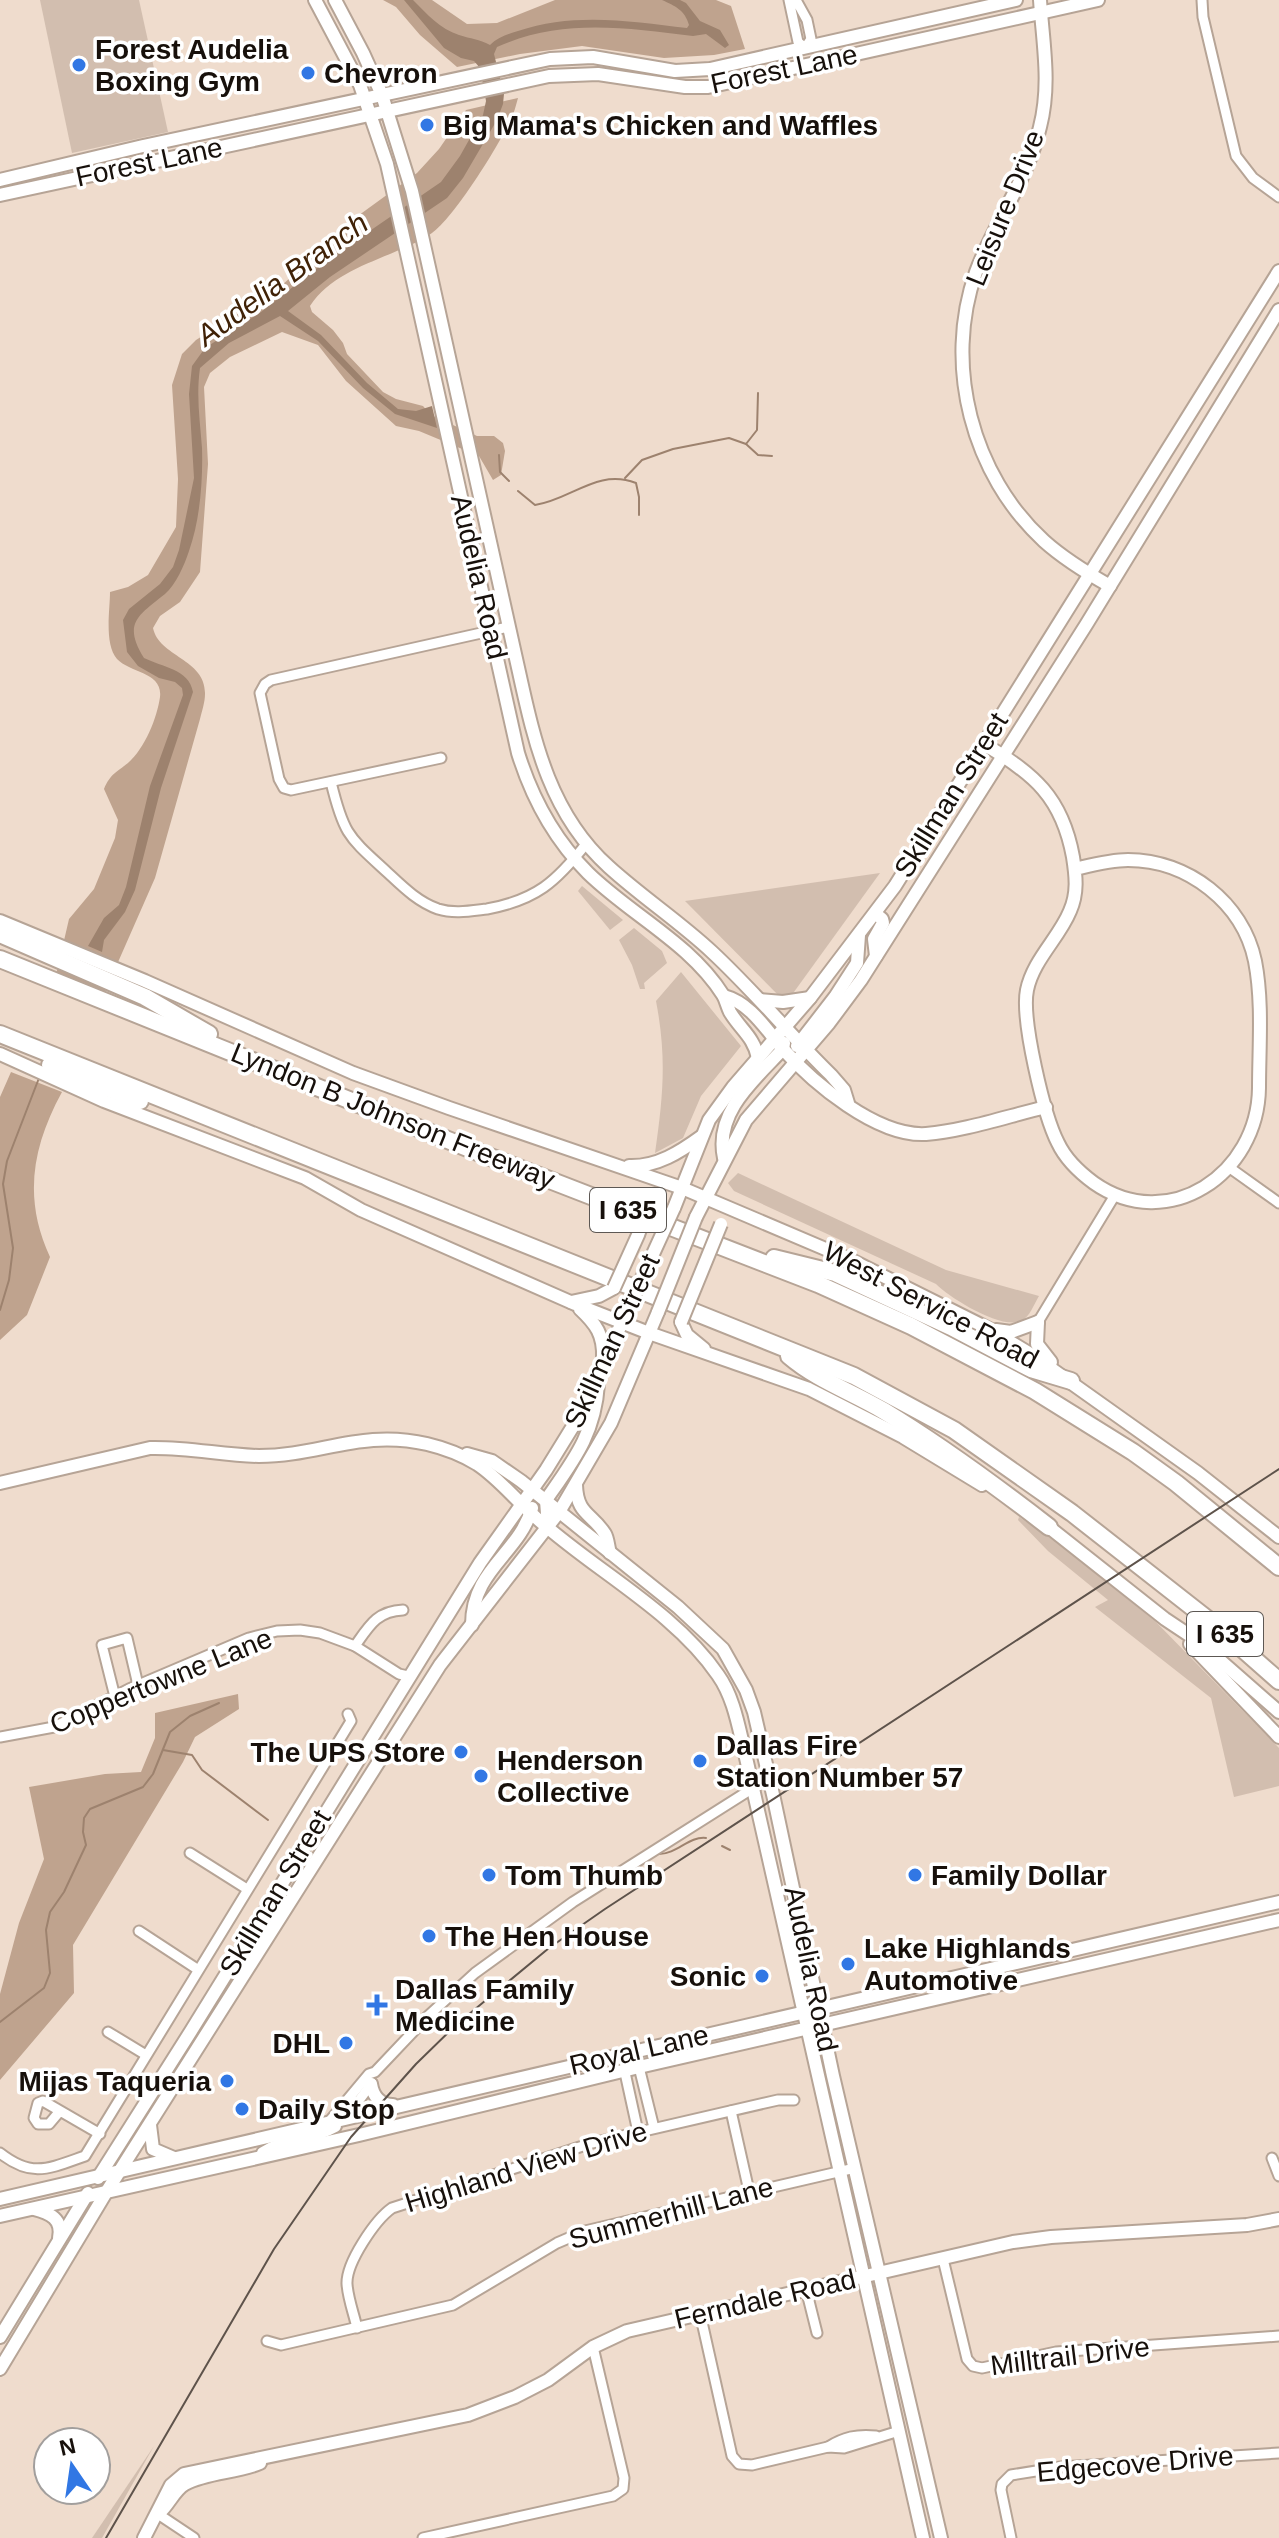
<svg xmlns="http://www.w3.org/2000/svg" width="1279" height="2538" viewBox="0 0 1279 2538" font-family="Arial,sans-serif">
  <rect width="100%" height="100%" fill="#efdccd"/>
  <g fill="#d2beaf">
    <path d="M40,0H139L168,132L72,153Z"/>
    <path d="M880,873L786,1003L685,901Z"/>
    <path d="M582,886L623,920L610,930L578,891Z"/>
    <path d="M634,928L662,951L667,963L644,983L645,989H640L632,965L619,940Z"/>
    <path d="M681,972L741,1046L701,1096L683,1138L655,1153C663,1097 667,1058 656,1001Z"/>
    <path d="M738,1173L946,1270L1039,1296C1034,1304 1030,1317 1021,1321C1001,1330 950,1298 936,1284L734,1191L728,1183Z"/>
    <path d="M1019,1517L1058,1543L1156,1622L1279,1748V1786L1234,1797L1211,1698L1095,1607L1108,1600L1048,1551L1018,1520Z"/>
    <path d="M154,2446L102,2538H92Z"/>
  </g>
  <g fill="#bfa38e">
    <path d="M383,0H432L467,24L497,23L555,0H716L731,6L745,49L714,55L664,58L582,46L520,54L457,67L420,35L396,7Z"/>
    <path d="M518,98C516,105 514,114 510,121C498,147 453,219 432,233C393,259 337,265 310,306L312,312L333,330L343,343L347,354L383,392L396,399L423,406L431,415L477,436H494L503,443L505,451L501,475L493,480L479,456L419,431L396,426L346,381L318,345L282,332L230,357L210,373L204,387L208,464L200,572L180,602L160,616L153,628C159,657 206,659 205,694C205,702 202,711 200,719L155,878L104,994L56,975L69,919L94,889L115,838L118,820L104,789C110,774 117,772 128,763C145,748 157,718 160,697C163,672 130,673 117,659C104,643 110,611 110,592L128,587L148,575L176,527L178,479L172,385L182,354L196,340L280,287L355,218L417,173L439,149L466,110Z"/>
    <path d="M11,1072L62,1092C32,1147 23,1199 50,1257L27,1315L0,1340V1097Z"/>
    <path d="M238,1694L239,1709L195,1737L183,1762L73,1945L74,1993L0,2080V1994L19,1923L44,1859L29,1787L105,1774L141,1772L155,1738V1713Z"/>
  </g>
  <path fill="#9d826e" d="M404,0H413C427,14 440,29 459,35C471,39 479,39 490,45C498,37 508,34 518,31C573,12 631,21 687,28L689,25C685,10 675,6 662,0H680L686,3L700,21L720,30L729,45L725,48L706,34L693,36C625,28 562,18 497,47L494,54L504,94L503,104L497,120L463,178L447,198L330,277L288,311L321,335L367,383L398,409L416,411L432,406L437,428L395,414L363,388L318,341L280,316L229,343L200,368C196,396 200,420 202,448C203,481 200,520 189,551C184,566 176,584 165,594C139,615 122,623 144,658C162,667 189,669 193,692L161,788L135,890L125,912L104,940L102,952L88,946L104,918L119,905L126,887L150,786L183,695L182,688L175,682L159,678L138,666L127,652L123,620L129,609L160,584L173,567L179,550L194,478L189,394L192,366L205,348L261,312L326,261L441,182L460,156L483,115L486,101L480,68L474,61L461,58L444,48Z"/>
  <g fill="none" stroke-linecap="round" stroke-linejoin="round">
    <g stroke="#9d826e" stroke-width="2">
      <path d="M746,444L758,455L772,456"/>
      <path d="M499,455L500,472L509,481"/>
      <path d="M625,478L642,460L673,449L729,438L746,444L757,430L758,393"/>
      <path d="M518,491L535,505C571,500 597,468 636,483L639,497V515"/>
      <path d="M0,1310L9,1280L13,1248L3,1184L7,1161L39,1078"/>
      <path d="M163,1750L192,1755L202,1770L268,1820"/>
      <path d="M722,1846L730,1850"/>
      <path d="M659,1854C677,1854 689,1836 706,1838"/>
      <path d="M0,2022L44,1988L50,1973L46,1930L50,1912L64,1892L86,1845L83,1832L84,1818L90,1809L143,1787L153,1774L170,1732L190,1716L219,1703"/>
    </g>
    <g stroke="#b6a496" stroke-width="13">
      <g id="street">
        <path d="M789,0L798,42L805,48L811,39L807,20L796,0"/>
        <path d="M1202,0L1203,17L1236,156L1253,178L1279,197"/>
        <path d="M441,758L291,790L284,788L279,779L260,693L265,684L271,680L508,627"/>
        <path d="M331,782C344,836 349,837 388,873C403,887 418,902 438,909C454,914 470,911 487,909C536,900 556,882 586,844"/>
        <path d="M1230,1168L1279,1203"/>
        <path d="M1038,1322L1115,1195"/>
        <path d="M355,1646C369,1626 377,1611 403,1610"/>
        <path d="M115,1697L102,1645L127,1638L138,1685"/>
        <path d="M0,1737L54,1727L129,1689L249,1638L277,1631L300,1630L320,1633L355,1646L399,1674L408,1676"/>
        <path d="M190,1853L247,1889"/>
        <path d="M139,1931L197,1969"/>
        <path d="M108,2032L146,2055"/>
        <path d="M626,2053L639,2067L654,2128"/>
        <path d="M624,2068L638,2132"/>
        <path d="M60,2111L49,2124H38L34,2118L38,2103L43,2101L100,2134"/>
        <path d="M731,2111L749,2191"/>
        <path d="M345,2119L372,2083"/>
        <path d="M328,2123L369,2074L375,2072L428,2016L475,1973L573,1902L769,1778"/>
        <path d="M0,2153C32,2178 48,2169 85,2156L351,1721L348,1714"/>
        <path d="M1272,2158L1279,2176"/>
        <path d="M943,2259L967,2359L973,2366L982,2368L1056,2352L1279,2336"/>
        <path d="M806,2289L817,2333"/>
        <path d="M700,2313L732,2456L739,2464L752,2465L828,2447L844,2448L899,2431"/>
        <path d="M357,2328C354,2314 348,2299 347,2284C346,2263 375,2220 392,2208L592,2143L778,2100H794"/>
        <path d="M267,2341L281,2345L453,2305L557,2243L585,2231L855,2168"/>
        <path d="M828,2447C844,2437 857,2434 876,2436"/>
        <path d="M158,2514L194,2538"/>
        <path d="M423,2538L613,2496L623,2489L624,2478L593,2347"/>
        <path d="M1011,2538L1001,2490L1002,2484L1011,2475L1061,2467L1279,2453"/>
      </g>
    </g>
    <g stroke="#b6a496" stroke-width="16">
      <g id="secondary">
        <path d="M315,0L360,85L387,164L518,753C532,798 554,839 588,873C631,915 690,943 723,995C726,1000 727,1006 730,1012C740,1029 754,1037 758,1058"/>
        <path d="M335,0L363,53L382,95L412,191L519,672C535,745 551,815 609,867C642,897 680,922 712,952C754,991 790,1035 831,1075L844,1090L848,1103"/>
        <path d="M1040,0C1043,44 1051,84 1040,127C1028,179 994,223 976,272C943,365 972,475 1044,541C1064,559 1087,573 1110,586"/>
        <path d="M0,180L143,146L550,59L593,57L675,71L710,69L1016,0"/>
        <path d="M0,195L549,76L598,74L685,87H708L1098,0"/>
        <path d="M984,744C1034,774 1062,797 1073,857C1076,876 1078,893 1070,911C1059,938 1033,960 1027,990C1021,1019 1044,1116 1058,1143C1066,1160 1079,1172 1094,1183C1168,1235 1258,1174 1259,1088C1259,1047 1263,1002 1255,961C1243,903 1188,860 1128,860C1110,860 1092,865 1075,869"/>
        <path d="M876,914L882,919L883,923L874,939L876,956"/>
        <path d="M0,921L145,981L353,1073L449,1108L682,1188L849,1259L989,1329L1032,1355L1198,1473L1279,1537"/>
        <path d="M724,996C750,1003 765,1028 782,1048C813,1083 877,1137 926,1134C964,1131 1008,1116 1046,1107"/>
        <path d="M760,1000L783,1002L810,998"/>
        <path d="M797,1046L835,997L857,963L859,935"/>
        <path d="M0,1054L104,1101L305,1178L361,1210L575,1304L649,1333L809,1389L903,1437L982,1485"/>
        <path d="M724,1158C714,1112 755,1079 783,1049L784,1043"/>
        <path d="M629,1166C657,1167 680,1152 702,1136"/>
        <path d="M674,1208L709,1120L733,1087L810,998L895,886L1279,271"/>
        <path d="M696,1217L746,1120L829,1023L861,980L1086,625L1279,310"/>
        <path d="M571,1302L599,1296L614,1288"/>
        <path d="M580,1309C596,1324 604,1335 603,1358"/>
        <path d="M681,1322L687,1335L704,1349"/>
        <path d="M1038,1322L1037,1344L1051,1362"/>
        <path d="M996,1330L1011,1332L1038,1322"/>
        <path d="M467,1454L492,1461L521,1481L678,1607L723,1649L746,1690L754,1712L774,1799L833,2076L941,2538"/>
        <path d="M0,1483L150,1448C187,1447 222,1455 259,1456C319,1456 362,1429 427,1444C444,1448 462,1455 477,1464C497,1477 513,1497 531,1513C588,1567 673,1609 718,1675C733,1696 738,1724 744,1749L923,2538"/>
        <path d="M576,1485C577,1515 592,1513 605,1534C608,1539 608,1547 610,1553"/>
        <path d="M1045,1524L1165,1619L1198,1641L1279,1712"/>
        <path d="M548,1527L546,1500C573,1461 595,1434 598,1384"/>
        <path d="M472,1625C472,1569 519,1554 532,1508"/>
        <path d="M1190,1644L1279,1737"/>
        <path d="M371,2084C373,2096 380,2105 393,2105"/>
        <path d="M150,2125L153,2149L174,2158"/>
        <path d="M263,2153C285,2139 312,2139 335,2126"/>
        <path d="M98,2178L191,2031L480,1563L546,1470L583,1410L632,1300"/>
        <path d="M0,2199L1279,1902"/>
        <path d="M34,2209C50,2213 63,2219 59,2238"/>
        <path d="M0,2216L359,2135L639,2067L1279,1920"/>
        <path d="M0,2337L88,2193"/>
        <path d="M0,2369L107,2191L440,1665L559,1512L611,1423L658,1312"/>
        <path d="M159,2513C169,2505 174,2490 185,2484C207,2472 237,2473 260,2463"/>
        <path d="M144,2538L171,2485L184,2474L468,2415L515,2397L548,2380L593,2347L627,2331L1013,2242L1051,2237L1247,2225L1279,2219"/>
      </g>
    </g>
    <g stroke="#b6a496" stroke-width="20">
      <g id="highway">
        <path d="M0,934L145,997L209,1034"/>
        <path d="M0,959L480,1153L818,1284L911,1326L1035,1391L1133,1452L1176,1483L1279,1567"/>
        <path d="M0,1034L854,1376L954,1430L1072,1513L1220,1629L1279,1681"/>
        <path d="M50,1065L140,1101"/>
        <path d="M774,1258L835,1273L951,1327L1031,1369L1071,1381"/>
        <path d="M789,1356C817,1380 852,1392 884,1411C942,1446 996,1486 1049,1527"/>
      </g>
    </g>
    <use href="#street" stroke="#fff" stroke-width="9"/>
    <use href="#secondary" stroke="#fff" stroke-width="12"/>
    <use href="#highway" stroke="#fff" stroke-width="16"/>
    <path stroke="#5e534b" stroke-width="2" d="M106,2538L274,2249L351,2137L416,2064L457,2024L549,1948L605,1909L1279,1469"/>
    <g stroke="#b6a496" stroke-width="16" stroke-linecap="butt">
      <g id="secondary-bridge">
        <path d="M614,1288L638,1235L651,1198"/>
        <path d="M632,1300L674,1208"/>
        <path d="M658,1312L696,1217"/>
        <path d="M681,1322L721,1224"/>
      </g>
    </g>
    <use href="#secondary-bridge" stroke="#fff" stroke-width="12"/>
  </g>
  <g fill="#3177e4" stroke="#fff" stroke-width="3">
    <circle cx="79" cy="65" r="8"/>
    <circle cx="308" cy="73" r="8"/>
    <circle cx="427" cy="125" r="8"/>
    <circle cx="461" cy="1752" r="8"/>
    <circle cx="700" cy="1761" r="8"/>
    <circle cx="481" cy="1776" r="8"/>
    <circle cx="489" cy="1875" r="8"/>
    <circle cx="915" cy="1875" r="8"/>
    <circle cx="429" cy="1936" r="8"/>
    <circle cx="848" cy="1964" r="8"/>
    <circle cx="762" cy="1976" r="8"/>
    <path d="M373 1993h8v8h8v8h-8v8h-8v-8h-8v-8h8z"/>
    <circle cx="346" cy="2043" r="8"/>
    <circle cx="227" cy="2081" r="8"/>
    <circle cx="242" cy="2109" r="8"/>
  </g>
  <g text-anchor="middle" dominant-baseline="central" stroke-width="7" stroke-linejoin="round" paint-order="stroke">
    <g fill="#fff" stroke="#5d5854" stroke-width="2">
      <rect x="590" y="1188" width="76" height="44" rx="6"/>
      <rect x="1187" y="1612" width="76" height="44" rx="6"/>
    </g>
    <g font-size="26" font-weight="bold" fill="#17100b">
      <text x="628" y="1210">I 635</text>
      <text x="1225" y="1634">I 635</text>
    </g>
    <g font-size="28" font-weight="bold" fill="#17100b" stroke="#fff" text-anchor="start">
      <text x="95" y="49">Forest Audelia<tspan x="95" dy="32">Boxing Gym</tspan></text>
      <text x="324" y="73">Chevron</text>
      <text x="443" y="125">Big Mama's Chicken and Waffles</text>
      <text x="716" y="1745">Dallas Fire<tspan x="716" dy="32">Station Number 57</tspan></text>
      <text x="445" y="1752" text-anchor="end">The UPS Store</text>
      <text x="497" y="1760">Henderson<tspan x="497" dy="32">Collective</tspan></text>
      <text x="505" y="1875">Tom Thumb</text>
      <text x="931" y="1875">Family Dollar</text>
      <text x="445" y="1936">The Hen House</text>
      <text x="864" y="1948">Lake Highlands<tspan x="864" dy="32">Automotive</tspan></text>
      <text x="746" y="1976" text-anchor="end">Sonic</text>
      <text x="395" y="1989">Dallas Family<tspan x="395" dy="32">Medicine</tspan></text>
      <text x="330" y="2043" text-anchor="end">DHL</text>
      <text x="211" y="2081" text-anchor="end">Mijas Taqueria</text>
      <text x="258" y="2109">Daily Stop</text>
    </g>
    <g font-size="28" fill="#17100b" stroke="#fff">
      <text transform="translate(784 69) rotate(-12)">Forest Lane</text>
      <text transform="translate(149 162) rotate(-12)">Forest Lane</text>
      <text transform="translate(1005 208) rotate(-68)">Leisure Drive</text>
      <text transform="translate(479 577) rotate(77)">Audelia Road</text>
      <text transform="translate(951 795) rotate(-58)">Skillman Street</text>
      <text transform="translate(393 1116) rotate(22)">Lyndon B Johnson Freeway</text>
      <text transform="translate(931 1305) rotate(28)">West Service Road</text>
      <text transform="translate(612 1341) rotate(-65)">Skillman Street</text>
      <text transform="translate(161 1681) rotate(-22)">Coppertowne Lane</text>
      <text transform="translate(275 1893) rotate(-59)">Skillman Street</text>
      <text transform="translate(811 1969) rotate(78)">Audelia Road</text>
      <text transform="translate(639 2050) rotate(-13)">Royal Lane</text>
      <text transform="translate(526 2167) rotate(-17)">Highland View Drive</text>
      <text transform="translate(671 2213) rotate(-15)">Summerhill Lane</text>
      <text transform="translate(765 2299) rotate(-13)">Ferndale Road</text>
      <text transform="translate(1070 2356) rotate(-7)">Milltrail Drive</text>
      <text transform="translate(1135 2464) rotate(-5)">Edgecove Drive</text>
    </g>
    <g font-size="30" font-style="italic" fill="#402207" stroke="#fff">
      <text transform="translate(282 279) rotate(-36)">Audelia Branch</text>
    </g>
  </g>
  <g transform="translate(72 2466) rotate(347)"><circle r="38" fill="#ffffff" stroke="#a29f9d" stroke-width="2"/>
  <path d="M0-6L14 30L0 20L-14 30Z" fill="#3177e4"/>
  <text y="-12" font-size="22" font-weight="bold" text-anchor="middle" fill="#17100b">N</text>
  </g>
</svg>
